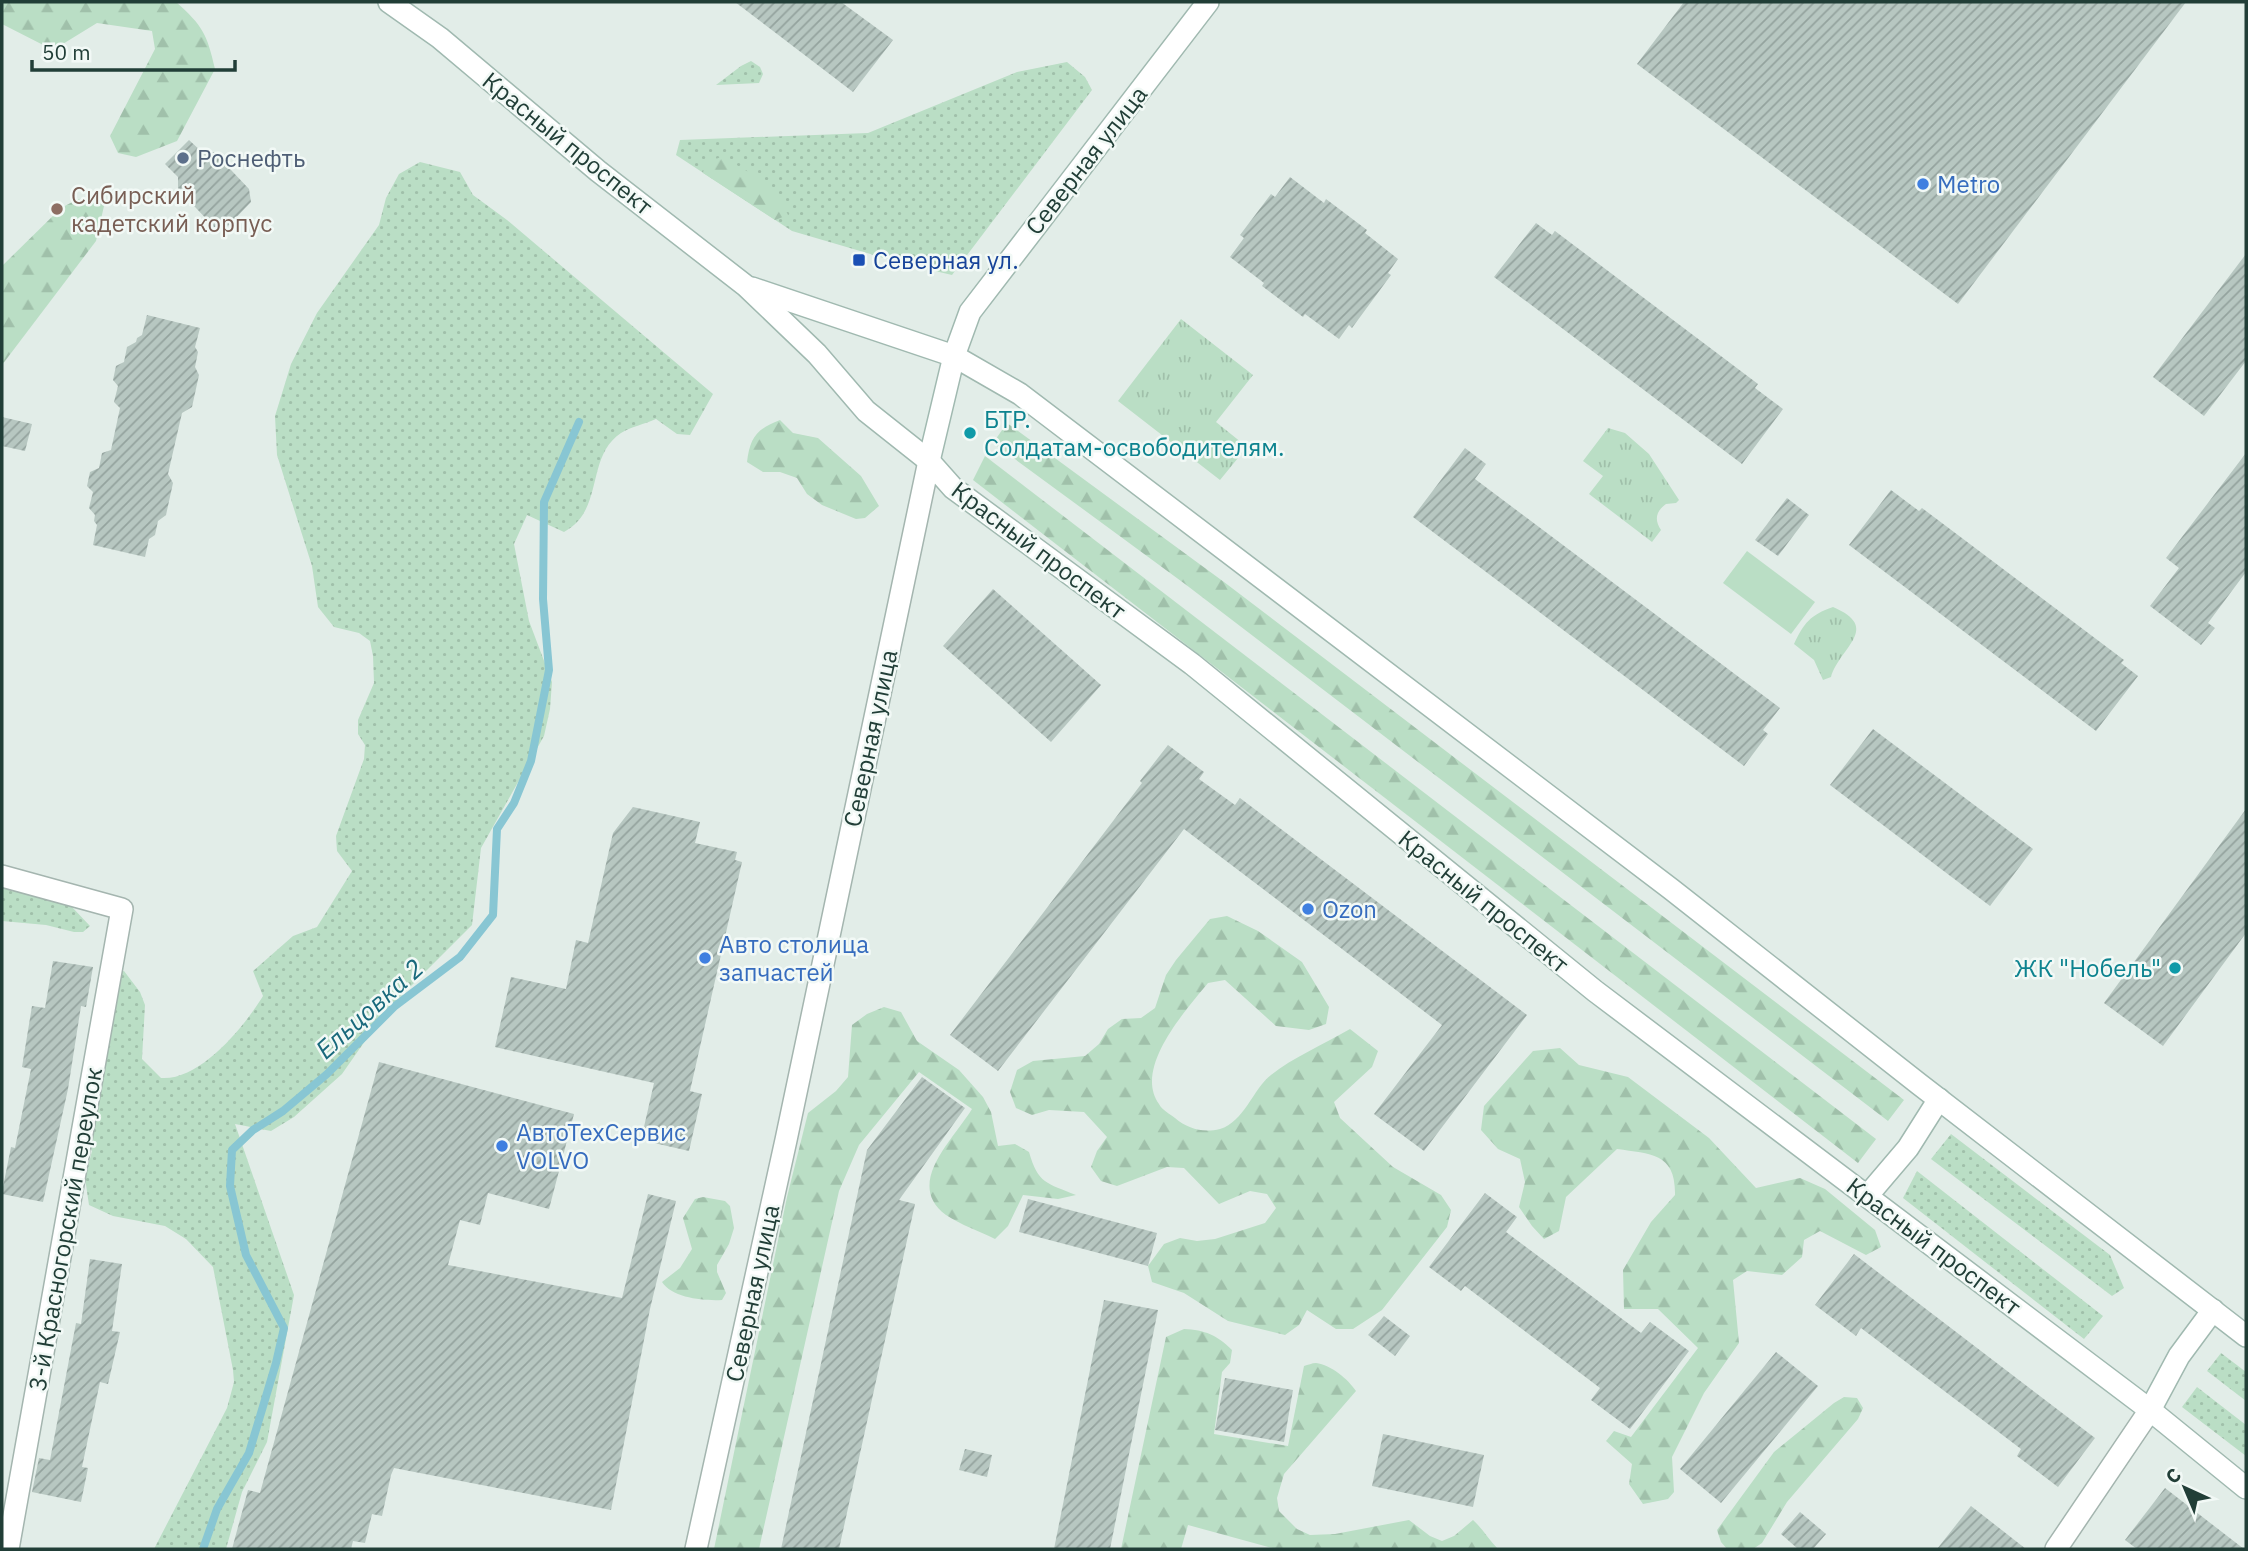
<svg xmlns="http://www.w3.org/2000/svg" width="2248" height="1551" viewBox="0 0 2248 1551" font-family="'IBM Plex Sans',sans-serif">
  <defs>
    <pattern id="grass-dots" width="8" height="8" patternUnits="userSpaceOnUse" patternTransform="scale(1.75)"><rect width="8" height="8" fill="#badec5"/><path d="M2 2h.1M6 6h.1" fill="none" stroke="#a0c0aa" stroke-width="1.8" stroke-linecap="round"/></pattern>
    <pattern id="forest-firs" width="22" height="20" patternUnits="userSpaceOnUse" patternTransform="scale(1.75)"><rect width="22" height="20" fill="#badec5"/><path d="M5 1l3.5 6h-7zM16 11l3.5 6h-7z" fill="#a0c0aa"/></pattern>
    <pattern id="park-tufts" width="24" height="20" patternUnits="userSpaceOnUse" patternTransform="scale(1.75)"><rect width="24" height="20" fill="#badec5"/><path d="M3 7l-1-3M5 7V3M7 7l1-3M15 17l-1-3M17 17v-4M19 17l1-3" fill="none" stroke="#a0c0aa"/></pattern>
    <pattern id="building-hatch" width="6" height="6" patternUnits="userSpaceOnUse" patternTransform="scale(1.75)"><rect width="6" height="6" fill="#b7c7c1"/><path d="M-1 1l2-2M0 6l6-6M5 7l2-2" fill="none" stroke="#94a39e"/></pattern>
  </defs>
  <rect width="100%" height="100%" fill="#e2ede8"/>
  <g fill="url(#grass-dots)">
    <path d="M751,61L760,67L763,74L759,83L716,85L741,66Z"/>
    <path d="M1067,62L1085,77L1092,90L952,275L901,263L792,231L676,155L680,140L868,133L1017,72Z"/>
    <path d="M420,162L460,172L473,195L507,220L713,394L690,435L677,434L656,419C645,424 630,427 621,433C585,457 605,510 564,532L527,515L514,544L529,621L552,682L550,709L544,736L481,848L472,925L386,1011L342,1074L294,1117L271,1131L235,1124L294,1295L267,1442L242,1492L226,1549H154L227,1408L234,1382L233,1370L213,1267L186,1239L165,1226L113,1216L89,1205L85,1178L92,1151L82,1129L112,974L124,971L140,992L145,1005L142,1059L161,1078C200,1081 244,1027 263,996L253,971L293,936L317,927L352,871L337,851L336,836L364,759L365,745L358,734V720L374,683L373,656L370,641L359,633L334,627L318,607L312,566L277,455L275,416L291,364L317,313L379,225L386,198L399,174Z"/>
    <path d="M2,881L72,907L90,926L83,932H74L46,925L2,921Z"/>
    <path d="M1951,1134L2110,1255L2124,1288L2112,1296L1931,1159Z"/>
    <path d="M1917,1171L2103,1316L2084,1339L1903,1198Z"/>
    <path d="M2221,1353L2246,1372V1401L2207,1371Z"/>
    <path d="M2197,1387L2246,1425V1456L2182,1407Z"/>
  </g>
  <g fill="url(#forest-firs)">
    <path d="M2,2H176C203,26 207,34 215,69L177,141L136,157L118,153L110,136L155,49L152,31L97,23L53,50L2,24Z"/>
    <path d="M722,157C750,172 773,185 788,215L775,220L703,173L705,162Z"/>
    <path d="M98,198L104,206L96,241L2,365V266L61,208L78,199Z"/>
    <path d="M780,420L793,433L818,438L861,476L879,506L865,518L856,519L822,505L807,494L797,478L780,472H763L747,462C750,438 756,429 780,420Z"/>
    <path d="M1007,423L1224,582L1904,1100L1888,1121L1185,584L993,443Z"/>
    <path d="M985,456L1876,1139L1858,1163L973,480Z"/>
    <path d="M1227,916L1258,931L1302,962L1329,1007L1326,1024L1309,1030L1276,1026L1225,980L1208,983C1186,1010 1133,1068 1159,1104C1162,1110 1170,1114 1175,1118C1188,1129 1203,1133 1220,1129C1244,1122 1253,1089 1271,1075C1292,1058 1326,1043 1350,1029L1378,1051L1372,1067L1334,1102L1340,1118L1393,1167L1441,1195L1451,1210L1447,1227L1382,1310L1353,1329H1336L1307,1310L1299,1325L1285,1335L1228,1321L1184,1293L1152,1282L1148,1266L1164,1244L1180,1238L1197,1241L1215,1239L1265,1223L1276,1208L1267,1194L1250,1191L1219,1204L1184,1168L1167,1167L1117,1186L1101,1181L1091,1167L1097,1151L1107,1137L1084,1112L1049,1110L1032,1115L1016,1108L1010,1092L1017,1070L1033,1061L1085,1056L1099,1044L1108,1029L1122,1019L1141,1018L1155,1008L1166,975L1176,960L1210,919Z"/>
    <path d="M884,1007L901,1012L917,1041L959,1070L983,1097L991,1112L998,1146L1015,1144L1029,1152C1038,1184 1047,1183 1076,1195L1058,1199L1023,1195L1008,1226L995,1239C979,1231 961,1225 946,1215C904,1184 953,1140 972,1109L919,1072L859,1145L839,1191L759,1549H714L787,1197L808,1113L836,1091L848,1077L852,1025L867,1014Z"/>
    <path d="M1560,1048L1579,1065L1628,1077L1709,1138L1756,1188L1800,1178L1825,1189L1875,1230L1881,1247L1866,1255L1820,1231L1804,1240L1802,1257L1782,1275L1747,1271L1733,1280L1739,1343L1704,1393L1672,1457L1674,1492L1668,1499L1643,1504L1629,1484L1632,1464L1606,1441L1614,1431L1631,1437L1698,1348L1658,1309H1624L1623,1270L1651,1222L1675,1195C1676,1153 1651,1154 1617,1149L1566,1197L1559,1231L1544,1239L1532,1226L1519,1207L1525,1182L1520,1159L1498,1149L1481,1130L1484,1106L1533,1051Z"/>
    <path d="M703,1197L725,1201L730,1206L734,1228L729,1244L717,1265V1272L726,1293L722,1300C704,1301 672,1298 662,1282L680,1268L692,1249L683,1218L695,1199Z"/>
    <path d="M1184,1329C1205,1330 1217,1335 1232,1350L1230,1363L1222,1372L1214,1434L1288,1446L1304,1366C1308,1365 1312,1363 1316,1363C1331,1365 1348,1379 1356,1391L1284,1474L1277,1498L1279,1511L1297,1529L1310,1535L1335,1534L1409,1520L1430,1536L1442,1541L1454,1536L1473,1520C1483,1529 1489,1540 1498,1549H1276L1188,1525L1181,1549H1121L1166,1337Z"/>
    <path d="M1844,1397L1857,1398L1863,1408L1858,1419L1787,1502L1762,1543L1753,1549H1727L1721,1542L1717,1530L1774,1452L1834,1403Z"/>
  </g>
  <g fill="url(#park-tufts)">
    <path d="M1181,319L1253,375L1216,422L1247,447L1220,480L1118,401Z"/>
    <path d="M1608,428L1625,433L1649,454L1679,500L1676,503L1666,504C1656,511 1654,520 1661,530L1652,542L1589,494L1603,476L1583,461Z"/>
    <path d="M1833,607C1882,628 1840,647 1831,677L1823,680L1814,660L1794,644C1804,623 1810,615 1833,607Z"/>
  </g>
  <path fill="#badec5" d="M1747,551L1815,602L1791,634L1723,583Z"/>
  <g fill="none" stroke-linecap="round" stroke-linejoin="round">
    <path stroke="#88c6d3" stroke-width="8" d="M203,1549L217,1509L249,1453L276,1363L284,1328L246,1255L230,1186L232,1150L253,1130L283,1111L327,1074L395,1006L460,957L493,915L497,829L514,803L531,761L549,670L543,599L544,502L579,422"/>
  </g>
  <g fill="url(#building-hatch)">
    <path d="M735,2H841L893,40L853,92Z"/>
    <path d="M1684,2H2186L1958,304L1637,64Z"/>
    <path d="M189,140L202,152H214L249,189L251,202L227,227H214L178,189V177L165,164Z"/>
    <path d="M1290,177L1324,203L1326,199L1367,230L1365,233L1398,259L1388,273L1391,275L1352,328L1349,325L1339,339L1305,314L1303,317L1262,286L1264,283L1230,257L1244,238L1240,235L1271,194L1275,197Z"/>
    <path d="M1536,223L1552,235L1555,231L1758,384L1755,388L1783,409L1742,464L1494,277Z"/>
    <path d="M2246,254V361L2204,416L2153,377Z"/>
    <path d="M147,315L200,328L195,347L198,352L195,367L199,375L192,407L182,413L168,474L173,483L166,515L158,521L155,535L149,539L145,557L93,545L97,525L94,521L95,515L89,508L93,492L87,486L90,472L99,468L102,453L111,450L120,408L114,402L118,386L113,380L116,366L124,362L127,347L136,342L137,338L142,335Z"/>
    <path d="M2,417L32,424L25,451L2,446Z"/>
    <path d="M1465,448L1486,464L1475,479L1780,708L1763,730L1768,734L1744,766L1413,517Z"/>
    <path d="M2246,453V572L2208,623L2215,628L2201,645L2150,606L2179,568L2166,558Z"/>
    <path d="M1891,490L1919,511L1922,508L2124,660L2121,663L2138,676L2096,731L1849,545Z"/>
    <path d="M1787,498L1809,515L1778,556L1755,540Z"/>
    <path d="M993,589L1101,685L1051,742L943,646Z"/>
    <path d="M1873,729L2033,849L1990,906L1830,785Z"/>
    <path d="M1168,745L1204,772L1199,779L1235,805L1240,798L1527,1015L1424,1151L1374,1114L1442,1025L1184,829L998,1071L950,1035L1142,783L1140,781Z"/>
    <path d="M633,807L700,822L695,843L737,852L735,860L742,862L690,1091L702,1094L689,1151L641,1140L654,1083L495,1047L511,977L566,989L576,940L588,943L613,833Z"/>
    <path d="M2246,809V933L2163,1046L2104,1003Z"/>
    <path d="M53,961L93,967L86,1007L81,1006L68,1089L43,1202L2,1194V1192L11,1147L15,1148L31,1069L22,1067L32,1006L45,1008Z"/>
    <path d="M379,1062L574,1114L549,1209L488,1193L480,1225L460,1220L448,1265L622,1298L648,1194L676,1201L650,1309L611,1510L394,1468L391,1475L382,1516L372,1514L365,1543L353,1541L351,1549H232L248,1490L260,1493Z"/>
    <path d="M922,1077L965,1108L899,1200L915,1204L839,1549H781L867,1150Z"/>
    <path d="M1485,1193L1517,1217L1506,1232L1641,1333L1650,1322L1689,1351L1630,1429L1591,1400L1600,1388L1465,1286L1461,1291L1429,1267Z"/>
    <path d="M1028,1199L1157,1233L1148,1266L1019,1232Z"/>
    <path d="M1854,1254L2095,1438L2058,1487L2017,1456L2021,1449L1861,1328L1856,1336L1815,1305Z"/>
    <path d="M90,1259L122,1264L112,1331L120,1332L108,1384L100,1382L82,1467L88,1468L81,1502L32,1492L39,1458L50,1460L76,1323L81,1324Z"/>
    <path d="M1104,1300L1158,1310L1110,1549H1054Z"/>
    <path d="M1384,1316L1410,1336L1395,1356L1368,1335Z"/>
    <path d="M1776,1352L1818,1386L1721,1503L1680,1469Z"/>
    <path d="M1225,1378L1293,1390L1284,1442L1215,1430Z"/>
    <path d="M1383,1434L1484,1455L1473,1507L1372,1486Z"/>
    <path d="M965,1449L992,1455L987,1477L959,1470Z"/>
    <path d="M2165,1488L2244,1549H2137L2125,1540Z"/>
    <path d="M1971,1506L2026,1549H1937Z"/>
    <path d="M1800,1512L1826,1534L1813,1549H1798L1781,1534Z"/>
  </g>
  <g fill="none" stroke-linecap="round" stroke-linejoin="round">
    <g stroke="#a4b5af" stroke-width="24">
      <path id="minor" d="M2,876L122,909L8,1549"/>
    </g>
    <g stroke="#a4b5af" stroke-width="24">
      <g id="tertiary">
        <path d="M696,1549L786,1140L929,461"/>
        <path d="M2056,1549L2150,1410"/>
      </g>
    </g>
    <g stroke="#a0b9b0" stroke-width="24">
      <g id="secondary">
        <path d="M389,2L440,38L598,171L746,286L817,354L866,411L929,461L953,488L1192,664L1595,991L2150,1410L2246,1488"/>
        <path d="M752,288L954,356L1020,394L1671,889L1919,1084L2246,1336"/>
        <path d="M929,461L954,356L970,312L1208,2"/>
        <path d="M1868,1195L1908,1148L1939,1099"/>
        <path d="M2150,1410L2179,1356L2213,1310"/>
      </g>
    </g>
    <use href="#minor" stroke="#fff" stroke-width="21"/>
    <use href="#tertiary" stroke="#fff" stroke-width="21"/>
    <use href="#secondary" stroke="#fff" stroke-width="21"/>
  </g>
  <circle fill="#5c6f8a" stroke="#f2f9f6" stroke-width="2.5" cx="183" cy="158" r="7"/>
  <g fill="#3f7fe0" stroke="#f2f9f6" stroke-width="2.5">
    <circle cx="1923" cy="184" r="7"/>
    <circle cx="1308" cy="909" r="7"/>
    <circle cx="705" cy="958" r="7"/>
    <circle cx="502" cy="1146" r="7"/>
  </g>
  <circle fill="#8d6e63" stroke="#f2f9f6" stroke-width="2.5" cx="57" cy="209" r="7"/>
  <rect fill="#1a4fb4" stroke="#f2f9f6" stroke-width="2.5" x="852" y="253" width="14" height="14" rx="3.5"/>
  <g fill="#0f9aa8" stroke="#f2f9f6" stroke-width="2.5">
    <circle cx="970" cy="433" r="7"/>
    <circle cx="2175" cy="968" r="7"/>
  </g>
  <g text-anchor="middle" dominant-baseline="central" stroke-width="5" stroke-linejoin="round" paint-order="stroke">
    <g font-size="24" fill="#213e37" stroke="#f2f9f6">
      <text transform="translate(568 143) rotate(39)">Красный проспект</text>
      <text transform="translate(1086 160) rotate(-52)">Северная улица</text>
      <text transform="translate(1039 550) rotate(37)">Красный проспект</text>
      <text transform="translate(870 738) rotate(-78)">Северная улица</text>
      <text transform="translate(1484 901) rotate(39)">Красный проспект</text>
      <text transform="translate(65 1229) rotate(-80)">3-й Красногорский переулок</text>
      <text transform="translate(1934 1246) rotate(37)">Красный проспект</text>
      <text transform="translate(752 1293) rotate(-78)">Северная улица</text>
    </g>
    <g font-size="24" fill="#4e5e75" stroke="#f2f9f6" text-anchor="start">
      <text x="197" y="158">Роснефть</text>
    </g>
    <g font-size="24" fill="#366cbe" stroke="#f2f9f6" text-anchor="start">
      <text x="1937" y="184">Metro</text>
      <text x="1322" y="909">Ozon</text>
      <text x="719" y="944">Авто столица<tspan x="719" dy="28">запчастей</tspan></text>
      <text x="516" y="1132">АвтоТехСервис<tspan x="516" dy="28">VOLVO</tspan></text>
    </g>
    <g font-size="24" fill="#785e54" stroke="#f2f9f6" text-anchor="start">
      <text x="71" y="195">Сибирский<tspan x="71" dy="28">кадетский корпус</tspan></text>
    </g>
    <g font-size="24" fill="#164399" stroke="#f2f9f6" text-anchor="start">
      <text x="873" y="260">Северная ул.</text>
    </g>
    <g font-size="24" fill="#0d838f" stroke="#f2f9f6" text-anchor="start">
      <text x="984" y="419">БТР.<tspan x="984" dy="28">Солдатам-освободителям.</tspan></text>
      <text x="2161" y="968" text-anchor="end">ЖК "Нобель"</text>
    </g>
    <g font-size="26" font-style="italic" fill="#19697c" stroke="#f2f9f6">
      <text transform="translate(369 1008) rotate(-42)">Ельцовка 2</text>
    </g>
  </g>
  <rect width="2248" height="1551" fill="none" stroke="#213e37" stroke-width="7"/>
  <g transform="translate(2185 1488) rotate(316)" stroke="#f2f9f6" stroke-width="5" paint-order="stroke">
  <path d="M0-5L12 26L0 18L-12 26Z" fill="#213e37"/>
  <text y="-10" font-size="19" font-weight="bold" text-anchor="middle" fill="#213e37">С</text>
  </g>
  <path d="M32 60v10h203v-10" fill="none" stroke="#213e37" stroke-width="3.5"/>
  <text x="42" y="60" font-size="21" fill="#213e37" stroke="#f2f9f6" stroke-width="5" paint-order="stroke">50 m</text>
</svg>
